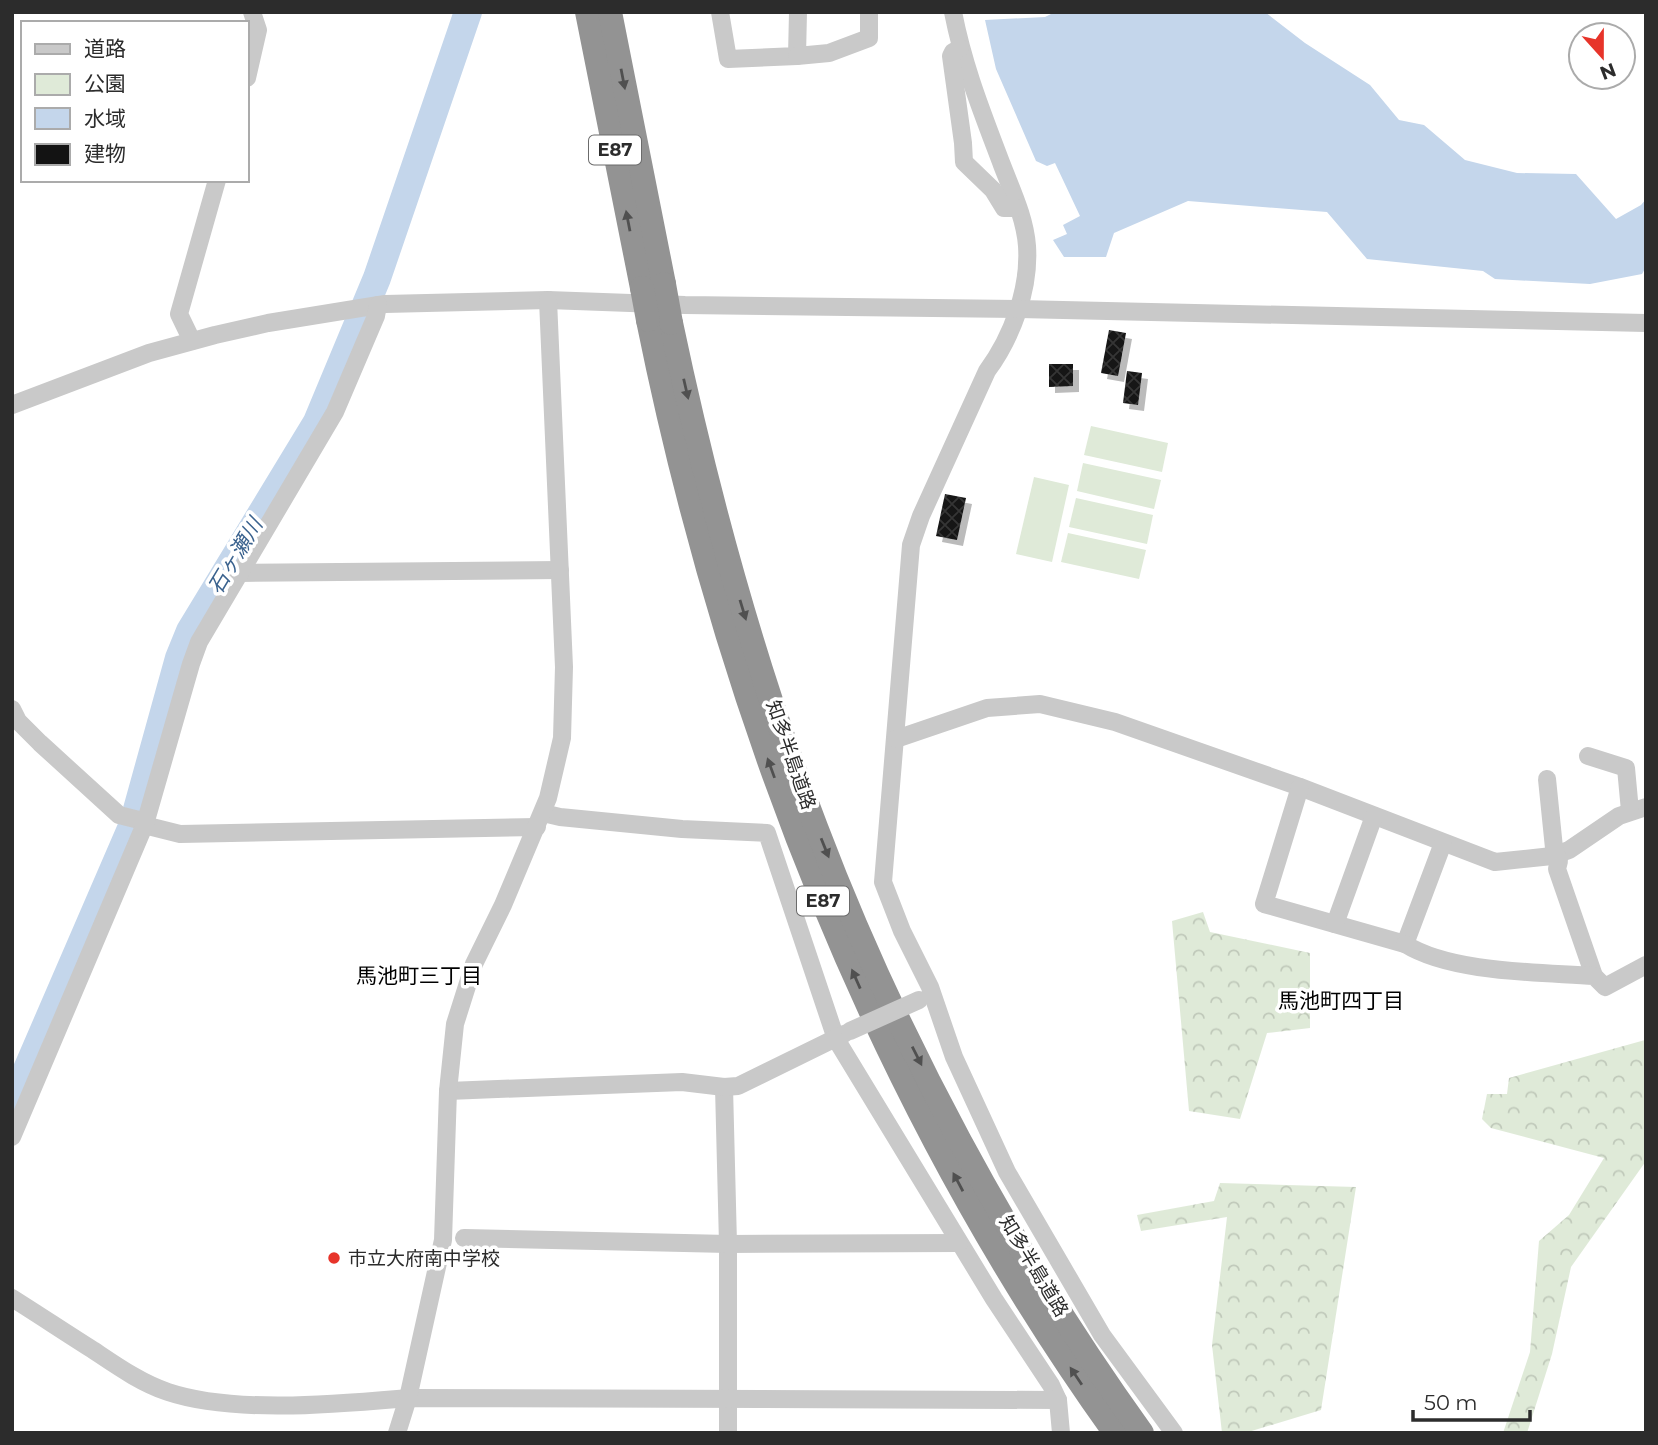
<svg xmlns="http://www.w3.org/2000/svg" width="1658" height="1445" viewBox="0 0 1658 1445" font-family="Montserrat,'Noto Sans JP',sans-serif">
  <defs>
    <pattern id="forest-crowns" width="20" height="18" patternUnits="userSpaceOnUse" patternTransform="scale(1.75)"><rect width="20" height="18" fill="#dfead8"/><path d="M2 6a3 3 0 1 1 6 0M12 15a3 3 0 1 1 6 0" fill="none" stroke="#c0c9ba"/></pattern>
    <pattern id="building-cross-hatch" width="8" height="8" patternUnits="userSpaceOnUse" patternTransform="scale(1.75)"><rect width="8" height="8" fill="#131313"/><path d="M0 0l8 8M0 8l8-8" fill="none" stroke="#363636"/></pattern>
    <filter id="shadow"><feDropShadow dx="6" dy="6" stdDeviation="0" flood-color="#0004"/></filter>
  </defs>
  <rect width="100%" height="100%" fill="#fff"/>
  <g fill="#dfead8">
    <path d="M1091,426L1168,443L1162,472L1084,455Z"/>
    <path d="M1083,463L1161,480L1154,509L1077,491Z"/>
    <path d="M1034,477L1069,485L1052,562L1016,554Z"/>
    <path d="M1076,498L1153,515L1147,544L1069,527Z"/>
    <path d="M1068,533L1146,550L1139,579L1061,562Z"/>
  </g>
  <g fill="url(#forest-crowns)">
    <path d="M1203,912L1210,932L1310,953V1028L1267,1033L1240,1119L1189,1111L1172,921Z"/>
    <path d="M1645,1040L1646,1161L1571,1267L1552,1354L1527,1433H1503L1530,1352L1539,1241L1569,1215L1604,1158L1491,1128L1482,1119L1487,1094H1507L1509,1078Z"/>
    <path d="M1220,1183L1356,1187L1321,1410L1245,1433H1222L1212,1345L1227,1217L1141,1231L1137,1215L1214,1201Z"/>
  </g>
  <path fill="#c4d6eb" d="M1055,12H1265L1305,43L1370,85L1399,120L1424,125L1465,160L1517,173L1576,174L1616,219L1641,205L1646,199L1644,227L1646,231V267L1642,274L1590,284L1495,279L1483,271L1367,259L1327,212L1188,201L1114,233L1106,257H1064L1053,240L1067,234L1063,225L1080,216L1055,163L1047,166L1036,161L996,69L985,20L1045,17Z"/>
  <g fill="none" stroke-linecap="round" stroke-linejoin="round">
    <path stroke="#c4d6eb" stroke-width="28" d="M12,1104L133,824L179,658L190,631L317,422L377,278L468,12"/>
  </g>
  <g fill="url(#building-cross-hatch)" filter="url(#shadow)">
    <path d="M1109,330L1126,333L1118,376L1101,373Z"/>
    <path d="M1049,364H1073V386L1049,387Z"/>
    <path d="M1127,371L1142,373L1138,405L1123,403Z"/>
    <path d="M945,494L966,498L957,540L936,536Z"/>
  </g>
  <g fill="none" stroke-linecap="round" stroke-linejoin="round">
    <g stroke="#c9c9c9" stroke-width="18">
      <path d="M720,12L728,59L797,56L798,12"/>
      <path d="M953,12C964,68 982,112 1002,165C1012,191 1025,218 1027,246C1030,289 1012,337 987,371L921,516L911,545L883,882L902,931L930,987L954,1057L1007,1172L1102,1335L1174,1433"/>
      <path d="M960,48L953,52L951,56L963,143L964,162L993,190L1004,208H1018"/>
      <path d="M797,56L829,53L869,38V12"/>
      <path d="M247,78L258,30L252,12"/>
      <path d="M192,341L179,314L217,180"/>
      <path d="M12,405L149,353L215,335L268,323L385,304L548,300L685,305L1019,309L1646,323"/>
      <path d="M240,573L560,570"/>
      <path d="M12,709L18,721L40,743L119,815L139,820L152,827L180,834L537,827"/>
      <path d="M896,739L987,708L1040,704L1115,722L1300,787L1495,862L1552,856L1569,850L1619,816L1646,807"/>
      <path d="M1588,756L1626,768L1630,811"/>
      <path d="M1547,779L1554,848L1559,861L1557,869L1594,976"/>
      <path d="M1300,787L1264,904L1405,944L1443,843"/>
      <path d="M543,813L560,817L682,829L767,833L836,1039L994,1299L1051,1385L1058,1400L1061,1433"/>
      <path d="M1335,924L1374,816"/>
      <path d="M1405,944C1451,973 1539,972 1594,976L1605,987L1646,965"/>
      <path d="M724,1087L728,1244V1433"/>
      <path d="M448,1091L682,1082L724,1087L738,1086L844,1034"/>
      <path d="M12,1137L145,824L191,664L199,642L335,412L376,316L378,305"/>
      <path d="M464,1238L728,1244L959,1243"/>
      <path d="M12,1298C39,1315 66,1333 93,1350C117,1366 141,1383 168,1392C234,1414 338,1404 408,1398L1058,1400"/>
      <path d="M397,1433L408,1398L443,1240L448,1091L455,1024L474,964L503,905L548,798L562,738L564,667L548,300"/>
    </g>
    <g stroke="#939393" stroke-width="24">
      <path d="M587,12L642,288"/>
      <path d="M610,12L664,284"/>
      <path d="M648,320C728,716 878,1103 1115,1433"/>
      <path d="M671,323C707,494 753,663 816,827C895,1036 1011,1251 1142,1433"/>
    </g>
    <path stroke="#c9c9c9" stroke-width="18" d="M850,1031L919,1000"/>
    <g stroke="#939393" stroke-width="24">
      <path d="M664,284L671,323"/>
      <path d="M642,288L648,320"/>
    </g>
  </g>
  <defs><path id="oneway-solid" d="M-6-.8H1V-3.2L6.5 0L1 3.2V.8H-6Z" transform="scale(1.75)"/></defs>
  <g fill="#505050">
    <use href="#oneway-solid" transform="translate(623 79) rotate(79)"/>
    <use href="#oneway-solid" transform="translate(628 221) rotate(-101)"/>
    <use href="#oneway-solid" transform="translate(686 389) rotate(77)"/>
    <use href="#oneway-solid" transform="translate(743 610) rotate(73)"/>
    <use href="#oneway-solid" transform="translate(771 768) rotate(-110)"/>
    <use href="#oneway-solid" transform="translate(825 848) rotate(68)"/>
    <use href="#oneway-solid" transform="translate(856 979) rotate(-114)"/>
    <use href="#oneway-solid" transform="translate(917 1056) rotate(63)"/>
    <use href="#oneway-solid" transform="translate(958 1182) rotate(-118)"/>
    <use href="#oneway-solid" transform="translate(1076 1376) rotate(-124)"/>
  </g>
  <circle fill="#e7342a" stroke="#fff" stroke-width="2.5" cx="334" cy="1258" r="7"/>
  <g text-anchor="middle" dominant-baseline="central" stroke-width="7" stroke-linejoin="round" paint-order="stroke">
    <g fill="#fff" stroke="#6b6b6b" stroke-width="2">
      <rect x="589" y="135.5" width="52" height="29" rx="5"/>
      <rect x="797" y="886.5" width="52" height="29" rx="5"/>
    </g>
    <g font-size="18" font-weight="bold" fill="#2c2c2c">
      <text x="615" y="150">E87</text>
      <text x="823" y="901">E87</text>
    </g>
    <g font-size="19" fill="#2c2c2c" stroke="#fff">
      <text transform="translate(791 755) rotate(71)">知多半島道路</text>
      <text transform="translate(1034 1266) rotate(59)">知多半島道路</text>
    </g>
    <g font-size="19" fill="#2c2c2c" stroke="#fff" text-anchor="start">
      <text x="348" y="1258">市立大府南中学校</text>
    </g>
    <g font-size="21" font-style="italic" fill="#3a628e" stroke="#fff">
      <text transform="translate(235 556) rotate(-59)">石ヶ瀬川</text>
    </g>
    <g font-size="21" fill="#000" stroke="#fff">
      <text x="419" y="975">馬池町三丁目</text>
      <text x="1341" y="1000">馬池町四丁目</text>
    </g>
  </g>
  <rect width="1658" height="1445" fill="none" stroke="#2c2c2c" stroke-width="28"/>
  <rect x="21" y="21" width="228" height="161" fill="#ffffff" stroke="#ababab" stroke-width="2"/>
  <rect x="35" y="44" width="35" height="10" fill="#c9c9c9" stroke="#ababab" stroke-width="2"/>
  <text x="84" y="56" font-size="21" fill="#2c2c2c">道路</text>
  <rect x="35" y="74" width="35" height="21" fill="#dfead8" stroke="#ababab" stroke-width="2"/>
  <text x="84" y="91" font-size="21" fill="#2c2c2c">公園</text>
  <rect x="35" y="108" width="35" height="21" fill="#c4d6eb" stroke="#ababab" stroke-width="2"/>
  <text x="84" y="126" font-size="21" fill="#2c2c2c">水域</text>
  <rect x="35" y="144" width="35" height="21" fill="#131313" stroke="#ababab" stroke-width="2"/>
  <text x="84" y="161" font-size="21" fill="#2c2c2c">建物</text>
  <g transform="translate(1602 56) rotate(159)"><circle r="33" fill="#ffffff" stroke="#ababab" stroke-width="2"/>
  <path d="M0-5L12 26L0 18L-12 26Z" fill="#e7342a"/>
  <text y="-10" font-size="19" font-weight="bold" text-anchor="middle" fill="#2c2c2c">N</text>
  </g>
  <path d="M1413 1410v10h117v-10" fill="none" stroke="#2c2c2c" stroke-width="3.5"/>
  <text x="1424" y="1410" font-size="21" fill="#2c2c2c" stroke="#ffffff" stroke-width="5" paint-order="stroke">50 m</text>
</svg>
